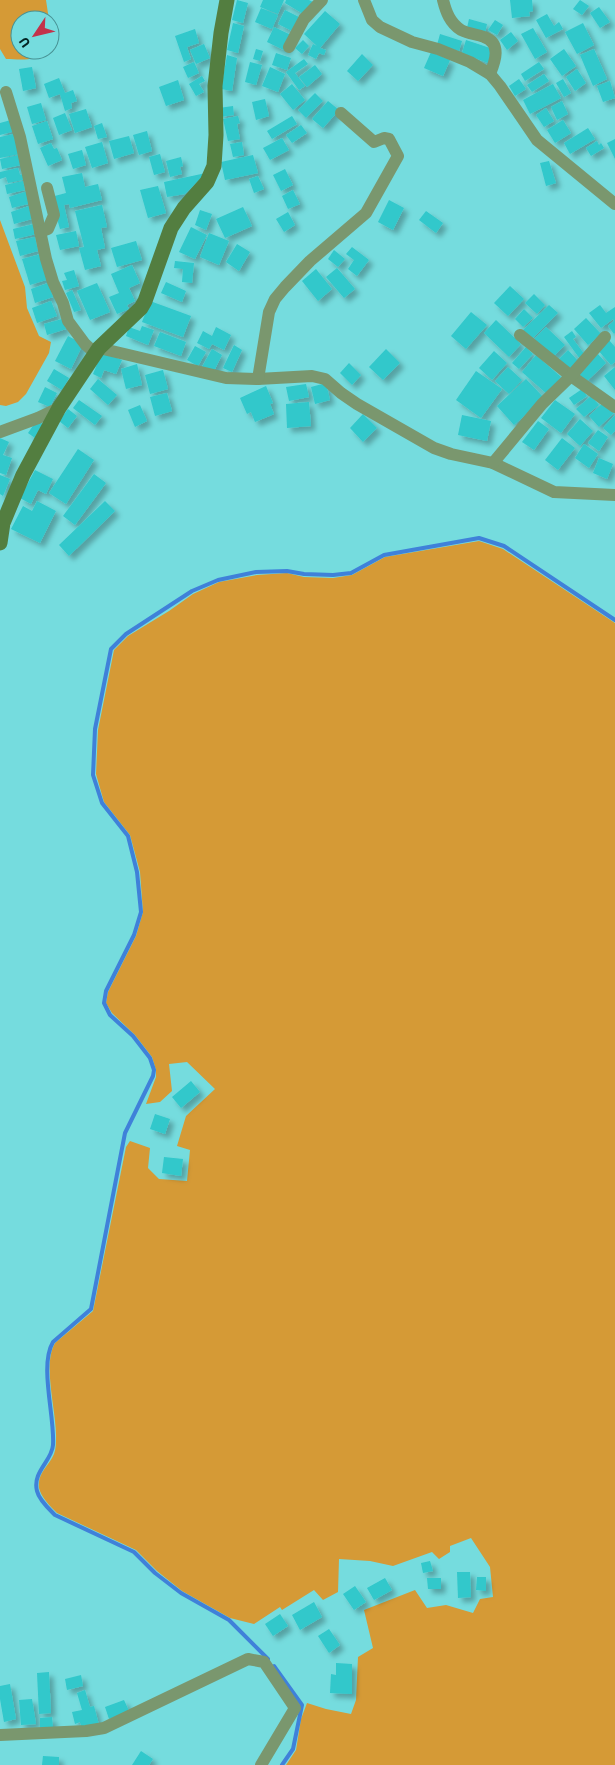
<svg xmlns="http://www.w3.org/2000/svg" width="615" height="1765" viewBox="0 0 615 1765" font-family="'Source Sans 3',sans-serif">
  <defs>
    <filter id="shadow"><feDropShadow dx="4.5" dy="4.5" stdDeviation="2.5" flood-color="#0004"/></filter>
  </defs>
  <rect width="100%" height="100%" fill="#75dcde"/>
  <g fill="#d59a36">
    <path d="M0,0H46L49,20H20V50H42C36,63 18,59 6,59L0,49Z"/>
    <path d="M0,220L25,287L27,308L39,336L51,342L49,353L26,394L18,402L6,406L0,405Z"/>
    <path d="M479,541L503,549L615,623V1765H286L296,1750L301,1719L307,1703L326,1709L351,1714L356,1700L358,1657L373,1648L364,1610L415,1590L427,1608L446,1605L473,1613L480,1599L493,1597L490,1567L471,1538L450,1546V1552L439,1559L432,1552L393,1566L370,1561L339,1559L338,1592L323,1600L314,1590L282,1610L280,1607L254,1624L230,1618L182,1591L157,1571L136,1550L57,1513C50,1506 41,1497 39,1488C37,1473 49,1466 54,1454C56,1449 56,1443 56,1438C57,1413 42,1365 55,1343L93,1311L126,1147L130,1141L150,1148L148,1168L159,1179L187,1181L190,1150L177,1146L186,1116L215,1089L187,1062L169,1064L172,1091L160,1102L146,1104L156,1077V1070L152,1057L135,1035L112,1013L106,1003L108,992L136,936L143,912L140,872L130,835L104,802L96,774L98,730L114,650L128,636L169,611L193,594L219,582L257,575L287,573L304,577L333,578L352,575L385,557Z"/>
  </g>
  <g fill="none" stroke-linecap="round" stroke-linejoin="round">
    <g stroke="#3f81d9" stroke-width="4">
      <path d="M268,1659L229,1620L181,1593L155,1573L134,1552L55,1515C49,1509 39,1500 37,1491C32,1472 52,1461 53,1445C55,1416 39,1366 53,1342L91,1309L125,1133L153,1076L154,1070L150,1058L133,1036L110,1015L104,1003L106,991L134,935L141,912L137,872L128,836L102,803L93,775L95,729L111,649L126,634L192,591L218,580L256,572L287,571L304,574L333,575L351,573L384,555L479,538L504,546L615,620"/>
      <path d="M274,1666L302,1705L293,1749L282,1765"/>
    </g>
  </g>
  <g fill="#30c8cb" filter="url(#shadow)">
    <path d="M237,0L248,3L243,23L232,20Z"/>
    <path d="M263,0H284L278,14L260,7Z"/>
    <path d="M286,0H309L313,2L305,15L285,3Z"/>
    <path d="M510,0H532L533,11L529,12L530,16L512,18Z"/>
    <path d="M580,0L589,6L582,15L573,9Z"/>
    <path d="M599,7L610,22L600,28L590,13Z"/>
    <path d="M261,8L278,15L272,29L255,22Z"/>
    <path d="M285,10L299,17L292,31L278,24Z"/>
    <path d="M325,11L340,24L320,48L326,50L324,55L319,53L316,59L308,55L313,44L317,46L304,34Z"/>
    <path d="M547,14L554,26L559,22L563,29L546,38L536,20Z"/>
    <path d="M469,19L487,24L485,33L467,28Z"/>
    <path d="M495,20L503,25L497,35L488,30Z"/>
    <path d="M233,23L244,26L238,53L227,50Z"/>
    <path d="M583,23L594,45L577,54L565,32Z"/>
    <path d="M274,27L293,36L286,51L267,42Z"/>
    <path d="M533,28L547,52L535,59L521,34Z"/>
    <path d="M195,29L199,43L187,47L191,59L184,62L175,36Z"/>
    <path d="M511,32L518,41L507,50L500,40Z"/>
    <path d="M440,34L462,41L459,51L437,45Z"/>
    <path d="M303,40L309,46L302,54L295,48Z"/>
    <path d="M466,40L493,49L488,63L462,53Z"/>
    <path d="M204,44L210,58L196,64L190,50Z"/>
    <path d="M256,49L263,51L260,61L253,59Z"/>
    <path d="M564,49L576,66L562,76L550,59Z"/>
    <path d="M594,49L607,79L593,86L580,55Z"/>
    <path d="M431,52L450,60L443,76L424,68Z"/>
    <path d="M276,53L291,58L287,70L272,65Z"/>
    <path d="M362,54L373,65L358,81L347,71Z"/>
    <path d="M227,55L237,58L232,91L221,89Z"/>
    <path d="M304,59L308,64L295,73L305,86L299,90L286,72Z"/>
    <path d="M194,62L199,73L188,78L183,67Z"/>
    <path d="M250,62L262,65L256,85L245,82Z"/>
    <path d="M539,62L544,69L525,81L521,74Z"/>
    <path d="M315,65L322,74L307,87L299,77Z"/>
    <path d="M32,67L36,88L23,91L19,69Z"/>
    <path d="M270,67L285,74L278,92L262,86Z"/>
    <path d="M577,69L586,83L575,91L566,77Z"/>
    <path d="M544,74L549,81L532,92L527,85Z"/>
    <path d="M202,76L205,81L199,84L204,92L196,96L189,84Z"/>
    <path d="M59,78L65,93L73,90L77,101L71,103L72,108L65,111L60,94L49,98L44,84Z"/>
    <path d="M519,79L526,89L515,96L509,86Z"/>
    <path d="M563,79L571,93L564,97L556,83Z"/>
    <path d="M178,80L184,100L166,106L159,87Z"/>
    <path d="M610,81L615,98L603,102L597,86Z"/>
    <path d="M292,84L305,100L293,110L280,94Z"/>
    <path d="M553,84L561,98L530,114L523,100Z"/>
    <path d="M315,93L323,101L306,118L298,110Z"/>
    <path d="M265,99L269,116L256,120L252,102Z"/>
    <path d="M328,101L339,110L323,128L312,119Z"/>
    <path d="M562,101L568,114L557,120L551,107Z"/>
    <path d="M41,103L46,120L32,124L27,107Z"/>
    <path d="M233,106L234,115L220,117L219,108Z"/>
    <path d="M546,108L554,121L544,127L536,115Z"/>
    <path d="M86,109L92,127L75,133L69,114Z"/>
    <path d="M65,113L72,130L59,135L53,118Z"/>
    <path d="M238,116L240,123L237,124L240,139L228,141L223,119Z"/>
    <path d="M292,116L297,124L272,139L267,131Z"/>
    <path d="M11,120L15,131L0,135V123Z"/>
    <path d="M563,120L571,133L555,143L547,130Z"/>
    <path d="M47,121L53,139L38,144L32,126Z"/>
    <path d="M102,123L107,137L98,139L94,126Z"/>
    <path d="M301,125L307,133L292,143L286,135Z"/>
    <path d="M588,128L595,139L570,154L564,143Z"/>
    <path d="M147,131L152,151L139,155L133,135Z"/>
    <path d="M14,134L19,154L0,158V137Z"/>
    <path d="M129,136L134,153L114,159L109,141Z"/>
    <path d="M282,138L289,150L270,160L263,148Z"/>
    <path d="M615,139V159L607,143Z"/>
    <path d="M597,141L599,145L601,143L604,148L591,156L586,148Z"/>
    <path d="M102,142L108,163L92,168L85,147Z"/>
    <path d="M242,142L244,155L233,157L230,144Z"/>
    <path d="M51,143L54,149L57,148L62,160L48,166L40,148Z"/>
    <path d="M82,150L86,165L73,169L68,154Z"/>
    <path d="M160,154L165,172L154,175L149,157Z"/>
    <path d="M19,155L21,165L2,169L0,159Z"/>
    <path d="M253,155L258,173L225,180L221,162Z"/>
    <path d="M181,157L183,166L180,167L182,174L170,177L166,161Z"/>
    <path d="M549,161L556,183L546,186L540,163Z"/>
    <path d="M18,168L20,175L26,173L27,179L8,183L6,177L0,179V172Z"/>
    <path d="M285,169L293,185L281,191L273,175Z"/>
    <path d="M82,173L85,187L98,184L102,200L70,208L69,204L64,205L69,227L60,229L51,197L66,193L62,177Z"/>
    <path d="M206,173L185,194L167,197L164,182Z"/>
    <path d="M258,176L264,189L254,193L249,179Z"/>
    <path d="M23,181L25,190L7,194L5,185Z"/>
    <path d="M158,186L166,213L148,218L140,190Z"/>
    <path d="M293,190L300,204L288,209L282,196Z"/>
    <path d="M28,191L32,203L12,208L9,197Z"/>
    <path d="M389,200L404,208L393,230L378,222Z"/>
    <path d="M102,205L107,227L101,228L105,248L97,250L101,266L85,270L79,248L84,247L75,211Z"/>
    <path d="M29,206L32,219L14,224L11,212Z"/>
    <path d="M243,207L252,226L225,238L216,219Z"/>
    <path d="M200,210L212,214L206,230L195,225Z"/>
    <path d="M426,211L443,223L436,233L419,220Z"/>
    <path d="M288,212L295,225L284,232L276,219Z"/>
    <path d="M34,224L36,234L15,239L13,229Z"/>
    <path d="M191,227L207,235L195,259L179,252Z"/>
    <path d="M76,231L79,246L60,250L56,235Z"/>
    <path d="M209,233L229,241L219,265L200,257Z"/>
    <path d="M35,237L38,251L20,256L16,241Z"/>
    <path d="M136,241L142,260L117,267L111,248Z"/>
    <path d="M237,244L250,252L239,271L226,262Z"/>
    <path d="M352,247L369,260L357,276L348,269L354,260L346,254Z"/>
    <path d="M334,250L345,259L338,267L328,259Z"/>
    <path d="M41,254L49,279L30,285L22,259Z"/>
    <path d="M175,261L194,263L192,283L182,282L183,269L174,268Z"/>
    <path d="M132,265L140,283L129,288L135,301L127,305L129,309L117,314L109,297L119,293L111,274Z"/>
    <path d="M337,268L355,289L344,298L326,277Z"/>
    <path d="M316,269L332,289L318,301L302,281Z"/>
    <path d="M74,270L79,286L65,290L62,281L67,280L64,273Z"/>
    <path d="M166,282L186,291L182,302L161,293Z"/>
    <path d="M48,283L53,297L35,303L31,289Z"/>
    <path d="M97,283L110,312L90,320L77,291Z"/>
    <path d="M510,286L524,299L508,316L494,303Z"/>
    <path d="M72,290L81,310L74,312L66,293Z"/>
    <path d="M534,294L545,305L537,314L525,303Z"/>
    <path d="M51,301L57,316L37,323L32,308Z"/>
    <path d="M150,301L191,316L183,337L142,322Z"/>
    <path d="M549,305L558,313L532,339L523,330Z"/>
    <path d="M600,305L606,313L615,307V333L614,334L608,326L614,321L613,319L601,328L589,313Z"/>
    <path d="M524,309L533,318L523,327L515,319Z"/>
    <path d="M471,312L487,325L466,349L451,336Z"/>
    <path d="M586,318L601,334L588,345L574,329Z"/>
    <path d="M62,319L66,329L47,335L44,324Z"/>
    <path d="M496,320L521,344L509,357L484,333Z"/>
    <path d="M142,326L154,330L148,345L126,336L129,327L140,331Z"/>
    <path d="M216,327L231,335L224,350L212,344L209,349L197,343L203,331L212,336Z"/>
    <path d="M546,327L565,345L553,357L534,339Z"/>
    <path d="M572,331L576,337L573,339L585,355L580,359L564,337Z"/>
    <path d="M160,332L186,342L181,356L154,346Z"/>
    <path d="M68,336L83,344L71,369L55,361Z"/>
    <path d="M609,340L615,347V362L611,365L597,349Z"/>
    <path d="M234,345L242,350L232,372L223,368Z"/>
    <path d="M195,346L206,352L198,366L187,360Z"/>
    <path d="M526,347L533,354L519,369L512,363Z"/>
    <path d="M212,349L222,355L213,373L202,367Z"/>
    <path d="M386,349L400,363L383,380L369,367Z"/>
    <path d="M568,350L579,362L570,371L558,360Z"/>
    <path d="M494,351L507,363L492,380L479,368Z"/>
    <path d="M102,352L122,360L116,374L104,370L101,378L93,374Z"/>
    <path d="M598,354L606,363L586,382L578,373Z"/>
    <path d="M536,355L561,377L547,394L522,372Z"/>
    <path d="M349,363L361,375L352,385L340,373Z"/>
    <path d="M137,364L142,385L126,389L121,369Z"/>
    <path d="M508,367L522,380L509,394L495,381Z"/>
    <path d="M615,367V390L604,376Z"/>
    <path d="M54,369L69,378L62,390L47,381Z"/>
    <path d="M163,370L168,389L150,394L145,375Z"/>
    <path d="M476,371L502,389L481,418L456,400Z"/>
    <path d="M98,379L117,395L108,405L90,389Z"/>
    <path d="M526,379L544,398L514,425L497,406Z"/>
    <path d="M326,383L330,400L315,404L311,387Z"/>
    <path d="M306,384L309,397L289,401L286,387Z"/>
    <path d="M266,386L273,403L270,404L274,414L255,422L251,412L247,414L240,398Z"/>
    <path d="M45,387L57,393L50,407L38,402Z"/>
    <path d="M582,389L587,396L574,405L569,398Z"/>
    <path d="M167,393L172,411L155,416L150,397Z"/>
    <path d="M591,396L599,405L584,417L576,409Z"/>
    <path d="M79,400L102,416L95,425L73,408Z"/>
    <path d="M555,400L575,414L561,433L541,418Z"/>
    <path d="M309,402L311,426L287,428L286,404Z"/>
    <path d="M604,402L614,413L599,427L589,416Z"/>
    <path d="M140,405L147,421L135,427L128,410Z"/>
    <path d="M68,409L77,416L68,428L59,421Z"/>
    <path d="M363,414L377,428L363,442L350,428Z"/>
    <path d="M462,415L491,421L487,441L458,435Z"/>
    <path d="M615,415V431L611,435L603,428Z"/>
    <path d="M580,419L593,431L580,446L567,434Z"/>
    <path d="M37,420L44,425L35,438L28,433Z"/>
    <path d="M538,421L549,429L534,450L522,442Z"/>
    <path d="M598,430L608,437L599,451L588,443Z"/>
    <path d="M0,438L9,442L3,455L12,458L6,475L0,473Z"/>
    <path d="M562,438L575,448L558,470L545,460Z"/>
    <path d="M584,444L598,454L589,468L575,458Z"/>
    <path d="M78,449L94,460L66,504L49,493Z"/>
    <path d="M599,458L613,464L607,479L593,473Z"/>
    <path d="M35,470L53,479L46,494L38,490L31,504L20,498Z"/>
    <path d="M94,474L106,483L75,525L63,516Z"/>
    <path d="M0,475L10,479L3,496L0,494Z"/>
    <path d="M37,501L56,511L40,543L11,529L23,506L32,511Z"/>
    <path d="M105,501L115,511L69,556L59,545Z"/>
    <path d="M191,1081L200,1092L181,1108L172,1097Z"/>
    <path d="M155,1114L170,1119L165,1134L150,1129Z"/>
    <path d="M164,1157L183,1159L181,1176L162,1173Z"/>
    <path d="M430,1561L433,1571L423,1573L421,1563Z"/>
    <path d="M457,1572H470L471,1597L458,1598Z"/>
    <path d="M477,1577H486V1591L476,1590Z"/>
    <path d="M385,1578L392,1590L374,1600L367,1588Z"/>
    <path d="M427,1578H441V1589H428Z"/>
    <path d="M355,1586L366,1602L354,1610L343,1594Z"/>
    <path d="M314,1602L322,1617L300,1630L292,1615Z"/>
    <path d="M280,1614L288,1626L273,1636L265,1624Z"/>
    <path d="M329,1629L340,1645L329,1653L318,1636Z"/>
    <path d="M336,1663L352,1664V1694L330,1693L331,1674L336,1675Z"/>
    <path d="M49,1672L51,1713L39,1714L37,1673Z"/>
    <path d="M81,1675L83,1686L67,1690L65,1679Z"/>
    <path d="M10,1684L16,1719L4,1722L0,1699V1686Z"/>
    <path d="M85,1690L90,1707L94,1706L99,1725L82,1729L80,1722L75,1724L72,1712L82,1710L77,1693Z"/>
    <path d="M32,1699L36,1724L21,1725L19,1700Z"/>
    <path d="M124,1700L129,1711L109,1719L105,1707Z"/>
    <path d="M52,1717L53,1727L40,1728V1718Z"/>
    <path d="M141,1751L153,1759L149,1765H132Z"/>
    <path d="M43,1756L59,1757V1765H42Z"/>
  </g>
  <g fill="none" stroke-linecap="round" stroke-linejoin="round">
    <g stroke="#7a976e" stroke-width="12">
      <path d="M364,0L372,20L380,27L412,42L438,49L470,62L490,74L500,86L537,140L615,204"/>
      <path d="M443,0C446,12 450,23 461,30C469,34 476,34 484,37C502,43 495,62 490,74"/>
      <path d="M289,47L304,19L322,0"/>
      <path d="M6,92L20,137L46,259L53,282L63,303L68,321L85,344L95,353"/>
      <path d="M40,232L48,229L54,215L47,188"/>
      <path d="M520,335L571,376L615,407"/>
      <path d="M99,348L226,378L258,379L312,376L325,379L341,393L357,404L434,448L451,454L493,463L554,492L615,495"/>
      <path d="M258,379L269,312L275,299L285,287L310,261L366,213L398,156L389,139L384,138L374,142L341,113"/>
      <path d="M0,432L38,418L59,408"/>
      <path d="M493,463L542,404L571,376L605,337"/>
      <path d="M0,1735L86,1731L104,1728L248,1659L264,1662L295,1708L261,1765"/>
    </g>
    <path stroke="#537e40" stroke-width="15" d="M0,543L3,523L23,475L59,408L99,348L141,308L145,301L171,228L184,208L207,182L214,166L216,135L215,86L221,33L227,0"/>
  </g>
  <g transform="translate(35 35) rotate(235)"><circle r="24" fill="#75dcde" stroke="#479294"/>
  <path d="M0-4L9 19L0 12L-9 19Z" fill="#c3324a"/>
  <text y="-8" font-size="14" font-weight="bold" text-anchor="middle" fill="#022424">U</text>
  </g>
</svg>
